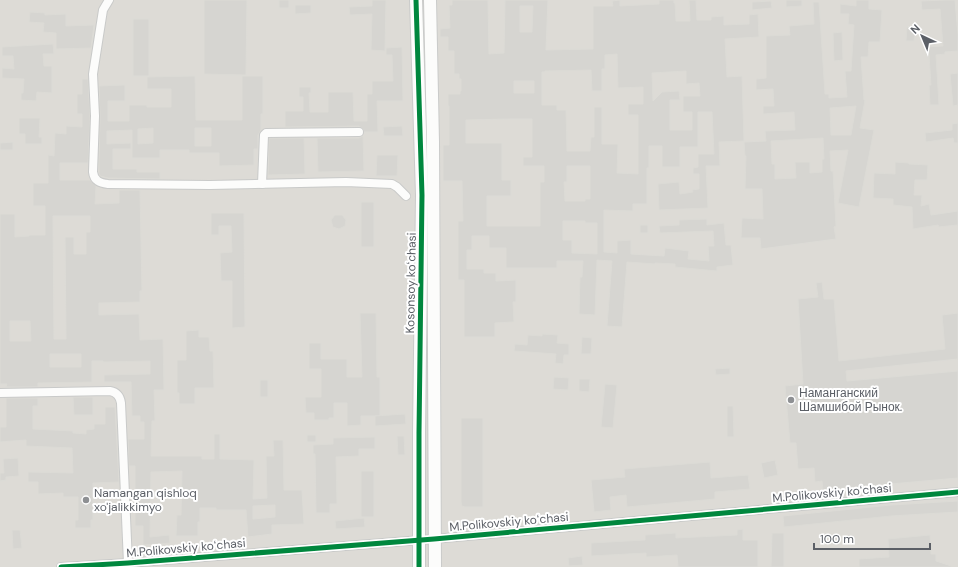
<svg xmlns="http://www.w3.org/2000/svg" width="958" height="567" viewBox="0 0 958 567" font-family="'DM Sans',sans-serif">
  <rect width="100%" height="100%" fill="#edece6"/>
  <rect fill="#dddbd6" x="0" y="0" width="958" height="567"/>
  <g fill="#d6d5d1" stroke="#dcdbd6" fill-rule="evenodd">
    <path d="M204,0H247L246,75L204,74Z"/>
    <rect x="279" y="0" width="10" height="8"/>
    <path d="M372,0H386L385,51L371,50L372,14L350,15L349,7L372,6Z"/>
    <path d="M452,0H488L489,54L504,53L505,0H548L546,50L593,49V6H613L612,1L620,0V6L659,4V0H674V3H675L676,21H690L689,0H696L697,20H711V17L724,16V25L749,24V15L758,14L759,37L725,39L727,77L742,76L744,141L719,142L720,166H706L708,208L659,210L658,184L679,182L680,194L693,192L692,190L699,189V174H693V168L698,167V154H714L712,112H698V147H680V167H662V146H649V168H647V204H633V211L604,210V252L617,253V241L631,240V254L664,256L665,248L689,251L688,259L709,261L708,246H714L713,231L660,233L659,226L679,225V220L707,219V225L724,223L726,245H731L733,265L717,267V271L675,267V264L655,263V264L627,262L622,327L607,326L612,261L597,260L595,315L579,314L580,277H582L583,261H557V268H506V248H489V236H472V250H467V269H484V273H496V281L516,280V302H513L514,322L495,323V337H464V280H458V221H463L462,181H443V145H449V106H448V94H460V91H461V79H459V74H454V51H448V37H440V29L450,28L449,5H452ZM520,6H533L532,32H520ZM617,54L618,88L643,87V104H628V115H638V174L617,173L618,144H602V107H594V137H591L590,151H567L566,110H557V105H542V72H545V71L591,70L592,91H602V69H605V55ZM686,71V84L699,83L700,96H683V112H692V130H670V100H680L679,91L662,92L653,101L652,73ZM514,81H534V93H514ZM510,119H532V157H523V166H544V182H540V226H487V196H511V180H502V143H466V120ZM567,166H590V199H585V201H565L564,182H567ZM563,221H585V223H597V254L572,253V240H563Z"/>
    <path d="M786,0H802V6L786,7Z"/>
    <path d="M856,0H869V9L882,10L880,42H869L868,57H861L864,100H865L860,128L874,130L859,207L838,203L848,150L830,151L831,171H833L836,226L834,227L836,239L761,249L760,238H741L742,218L763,219L762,189H745L746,156H745L744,142L766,141L765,131L795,130L794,112L763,114V106H774L773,89L756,90V79L766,78V36L790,35L789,26L814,24L813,2H819L825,94H829V98L847,97L845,71H851L854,25L848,24L849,14H840V4L856,6ZM856,106L851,135H831L830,108ZM823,138L824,159H822V172L810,173V162H795L796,178L775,179V164H772L771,141Z"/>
    <path d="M945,0H955L958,35V51L945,52V54L936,55L939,105H930L929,85H931L929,55H926L925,47L943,46L940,9L922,10L921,1Z"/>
    <path d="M771,1L772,8L752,10V2Z"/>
    <path d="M295,5H311V13L295,14Z"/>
    <path d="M30,12L45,13V15L66,14V26L94,25L91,48L56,49V33L43,32L44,23L29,22Z"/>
    <rect x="133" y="19" width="16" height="57"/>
    <path d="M907,27L915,28L914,41H906Z"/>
    <path d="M842,32L843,60L834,61L833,33Z"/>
    <path d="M53,44L54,54H43L44,66H52V93L37,92L36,101L21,100V93H23L24,79L2,78V68L14,69L13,56H2V47Z"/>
    <path d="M402,47L403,101H377L378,132H364L363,129L359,126L285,127V111H303V97H299V87H311V93H309L310,112H328V92H353L354,121H367V94H372V81H393L392,55H386V48Z"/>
    <path d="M958,73V105L953,106L950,74Z"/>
    <path d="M195,76L196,120H242V76H263V114H261V130L258,135V149H254V165L219,166V153H189V150H160V158H132V130L107,131V144L131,143V149H113V169H137V172H160V179L108,178L100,176L99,174V163L100,116L99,86L125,85V101H108V121H129V105H147V107H171V89H147V77ZM153,128V143L138,144V129ZM195,128H211V146H195Z"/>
    <path d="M82,79H88L90,116L88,163H60V180H90L96,186L95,204L119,203V190H140L142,291H140V302L99,303V315L139,314L140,340L163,339L164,390H154L155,421H152L151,456H202V459H214V434H220V459L254,460L253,499L267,498L266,456H274L273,440H283L284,490H302L304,524L272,525V534L248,537L246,510H216V508H200V522H198V536H176L177,515H181L182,471L151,472L150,537L169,535L170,543L143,545V526H135V466H129L128,439H144V422H140V416H132L131,382H104V375L150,374V361L103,362V361H92V382L38,383V387H6L7,384H0V214H15V237L29,236V235H45V206H33V183H48V155L54,156L55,133L66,134V126L82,127V114H77V94H82ZM53,216H90V232H86V254H74V237H65L66,339H54ZM10,321H30L31,341H10ZM50,354H81V367H50ZM275,505V517L253,519V506Z"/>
    <path d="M19,118H40L39,137H42V144H25V134H19Z"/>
    <path d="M958,123V143H954L953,138L926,142L925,133L952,130V124Z"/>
    <path d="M402,126L403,136H384L383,127Z"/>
    <path d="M363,136L364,171L318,172L317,138H359Z"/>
    <path d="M269,138H304L305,174L268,175Z"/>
    <path d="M13,142V150H0V143Z"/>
    <path d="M377,155H398L397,176H376Z"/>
    <path d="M895,162L909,163V164L928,165L927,180H915L914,195H922L921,206L929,204L931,215L958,211V225L939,227L938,225L913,229L912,207L893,205V199L873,198L874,173L895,174Z"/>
    <rect x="361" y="202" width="13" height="45"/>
    <path d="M211,213H244L245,327L232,328V281H221L220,253L232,252L231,226H219V235H211Z"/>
    <path d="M335,215H342L346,220L345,226L339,229L333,227L331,220Z"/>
    <rect x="640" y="225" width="8" height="8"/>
    <path d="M822,282L824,299H834L839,361L945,349L942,315L958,313V359L846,371L847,381L958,371V478L823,490L822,481L815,482L814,468L798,469L796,443H790L785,386L803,384L798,299L818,297L816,283Z"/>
    <path d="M360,313H376L377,377H380V416H361V425L347,426V403H334V418H329V420H314V413H306L305,397H321V369H309V343H321V359H347V377H362Z"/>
    <path d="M199,330V337H209L210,351H213L214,388H195V404H179V393H177V360H186V331Z"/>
    <path d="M542,334L558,335L557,343L569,344V355H564L563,364L555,363L556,354L514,351L515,344L527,345L528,335L542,336Z"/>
    <path d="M582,337L592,338L591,354H581Z"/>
    <path d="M730,368V374L716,375L715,369Z"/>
    <path d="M554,377L569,378L568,390L553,389Z"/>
    <path d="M579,379H590L589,392L579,391Z"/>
    <rect x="260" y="380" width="8" height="17"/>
    <path d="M605,384L617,385L613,428L601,427Z"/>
    <path d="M73,397H93V415H74Z"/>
    <path d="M6,398H38V406H33V429L73,431V433L86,434V430L94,429V424H105V407H115L119,482L93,483V520H91V528H75V520H78V497H63V493L38,494V482H28V472L73,473L72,448L26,446V440L0,442V427H6Z"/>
    <path d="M727,406H733L734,437H727Z"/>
    <path d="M405,414L406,424L375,426V416Z"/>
    <path d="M461,418H483V507H465L462,506L461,502Z"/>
    <rect x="307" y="435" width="9" height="7"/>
    <path d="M397,436H404L405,455H398Z"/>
    <path d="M375,437V449H359V456L336,457L337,504H330V513H316L315,454H313V445L333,444V438Z"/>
    <path d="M18,458L19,476L6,477V480L0,481V473H4L3,459Z"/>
    <path d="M775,460L778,475L764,478L761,463Z"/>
    <path d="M710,462L711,478L748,475L750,489L715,492V499L627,507L626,495L610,497L611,510L594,512L591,480L625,477L624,469Z"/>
    <rect x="361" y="471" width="13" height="46"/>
    <path d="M958,501V512L891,516L784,527L783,516L891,505Z"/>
    <path d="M364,518L365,527L336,529L335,521Z"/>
    <path d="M743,529V540H758V567H678L677,555L646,557V553L591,556V543L645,540V535L676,533V538L737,535V530Z"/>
    <path d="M12,530H20L22,548L13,549Z"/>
    <path d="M772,533H784V567H771Z"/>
    <path d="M930,535L931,554H936V561L951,566V567H859V559L889,557L888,539Z"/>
    <path d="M582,556L583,565L569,566L568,558Z"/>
  </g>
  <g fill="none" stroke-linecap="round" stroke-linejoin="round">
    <g stroke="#c9cac9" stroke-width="10">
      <g id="street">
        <path d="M109,0L103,10L93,74L95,116L93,172C94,181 100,183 108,184L210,185L346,182L392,184L397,187L406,196"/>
        <path d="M262,184L264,135L266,133L359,132"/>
        <path d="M0,393L110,391C116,392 120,396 121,403L128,563"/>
        <path d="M61,567L128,563L434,539L958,492"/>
      </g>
    </g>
    <g stroke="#cacbca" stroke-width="14">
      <g id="secondary">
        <path d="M416,0L422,195L419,433V567"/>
        <path d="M430,0L433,142L435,567"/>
      </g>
    </g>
    <use href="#street" stroke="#fcfcfb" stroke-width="8"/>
    <use href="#secondary" stroke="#fcfcfb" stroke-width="12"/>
    <g stroke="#fff" stroke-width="8">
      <g id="cycleway">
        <path d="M416,0L422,195L419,433V567"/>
        <path d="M61,567L128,563L434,539L958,492"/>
      </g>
    </g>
    <use href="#cycleway" stroke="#00873e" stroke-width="5"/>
  </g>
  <g fill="#8e9093" stroke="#fff" stroke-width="1.5">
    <circle cx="791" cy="400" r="4"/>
    <circle cx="86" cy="500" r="4"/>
  </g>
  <g text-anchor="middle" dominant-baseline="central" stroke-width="4" stroke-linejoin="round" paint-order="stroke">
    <g font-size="12" fill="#5b5f66" stroke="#fff">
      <text transform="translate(411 283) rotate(-89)">Kosonsoy koʻchasi</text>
      <text transform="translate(832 493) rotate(-5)">M.Polikovskiy koʻchasi</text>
      <text transform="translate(509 522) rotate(-5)">M.Polikovskiy koʻchasi</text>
      <text transform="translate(186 548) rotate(-5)">M.Polikovskiy koʻchasi</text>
    </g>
    <g font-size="12" fill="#5b5f66" stroke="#fff" text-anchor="start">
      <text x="799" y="393">Наманганский<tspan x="799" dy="14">Шамшибой Рынок.</tspan></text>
      <text x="94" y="493">Namangan qishloq<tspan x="94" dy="14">xo'jalikkimyo</tspan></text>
    </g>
  </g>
  <g transform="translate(922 36) rotate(316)" stroke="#ffffff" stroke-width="3" paint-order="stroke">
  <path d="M0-3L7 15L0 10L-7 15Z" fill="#5b5f66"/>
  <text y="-6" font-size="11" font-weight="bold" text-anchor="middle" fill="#5b5f66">N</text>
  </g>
  <path d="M814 543v6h116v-6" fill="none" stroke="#5b5f66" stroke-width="2"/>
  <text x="820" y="543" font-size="12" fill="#5b5f66" stroke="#ffffff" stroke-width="3" paint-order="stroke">100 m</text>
</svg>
